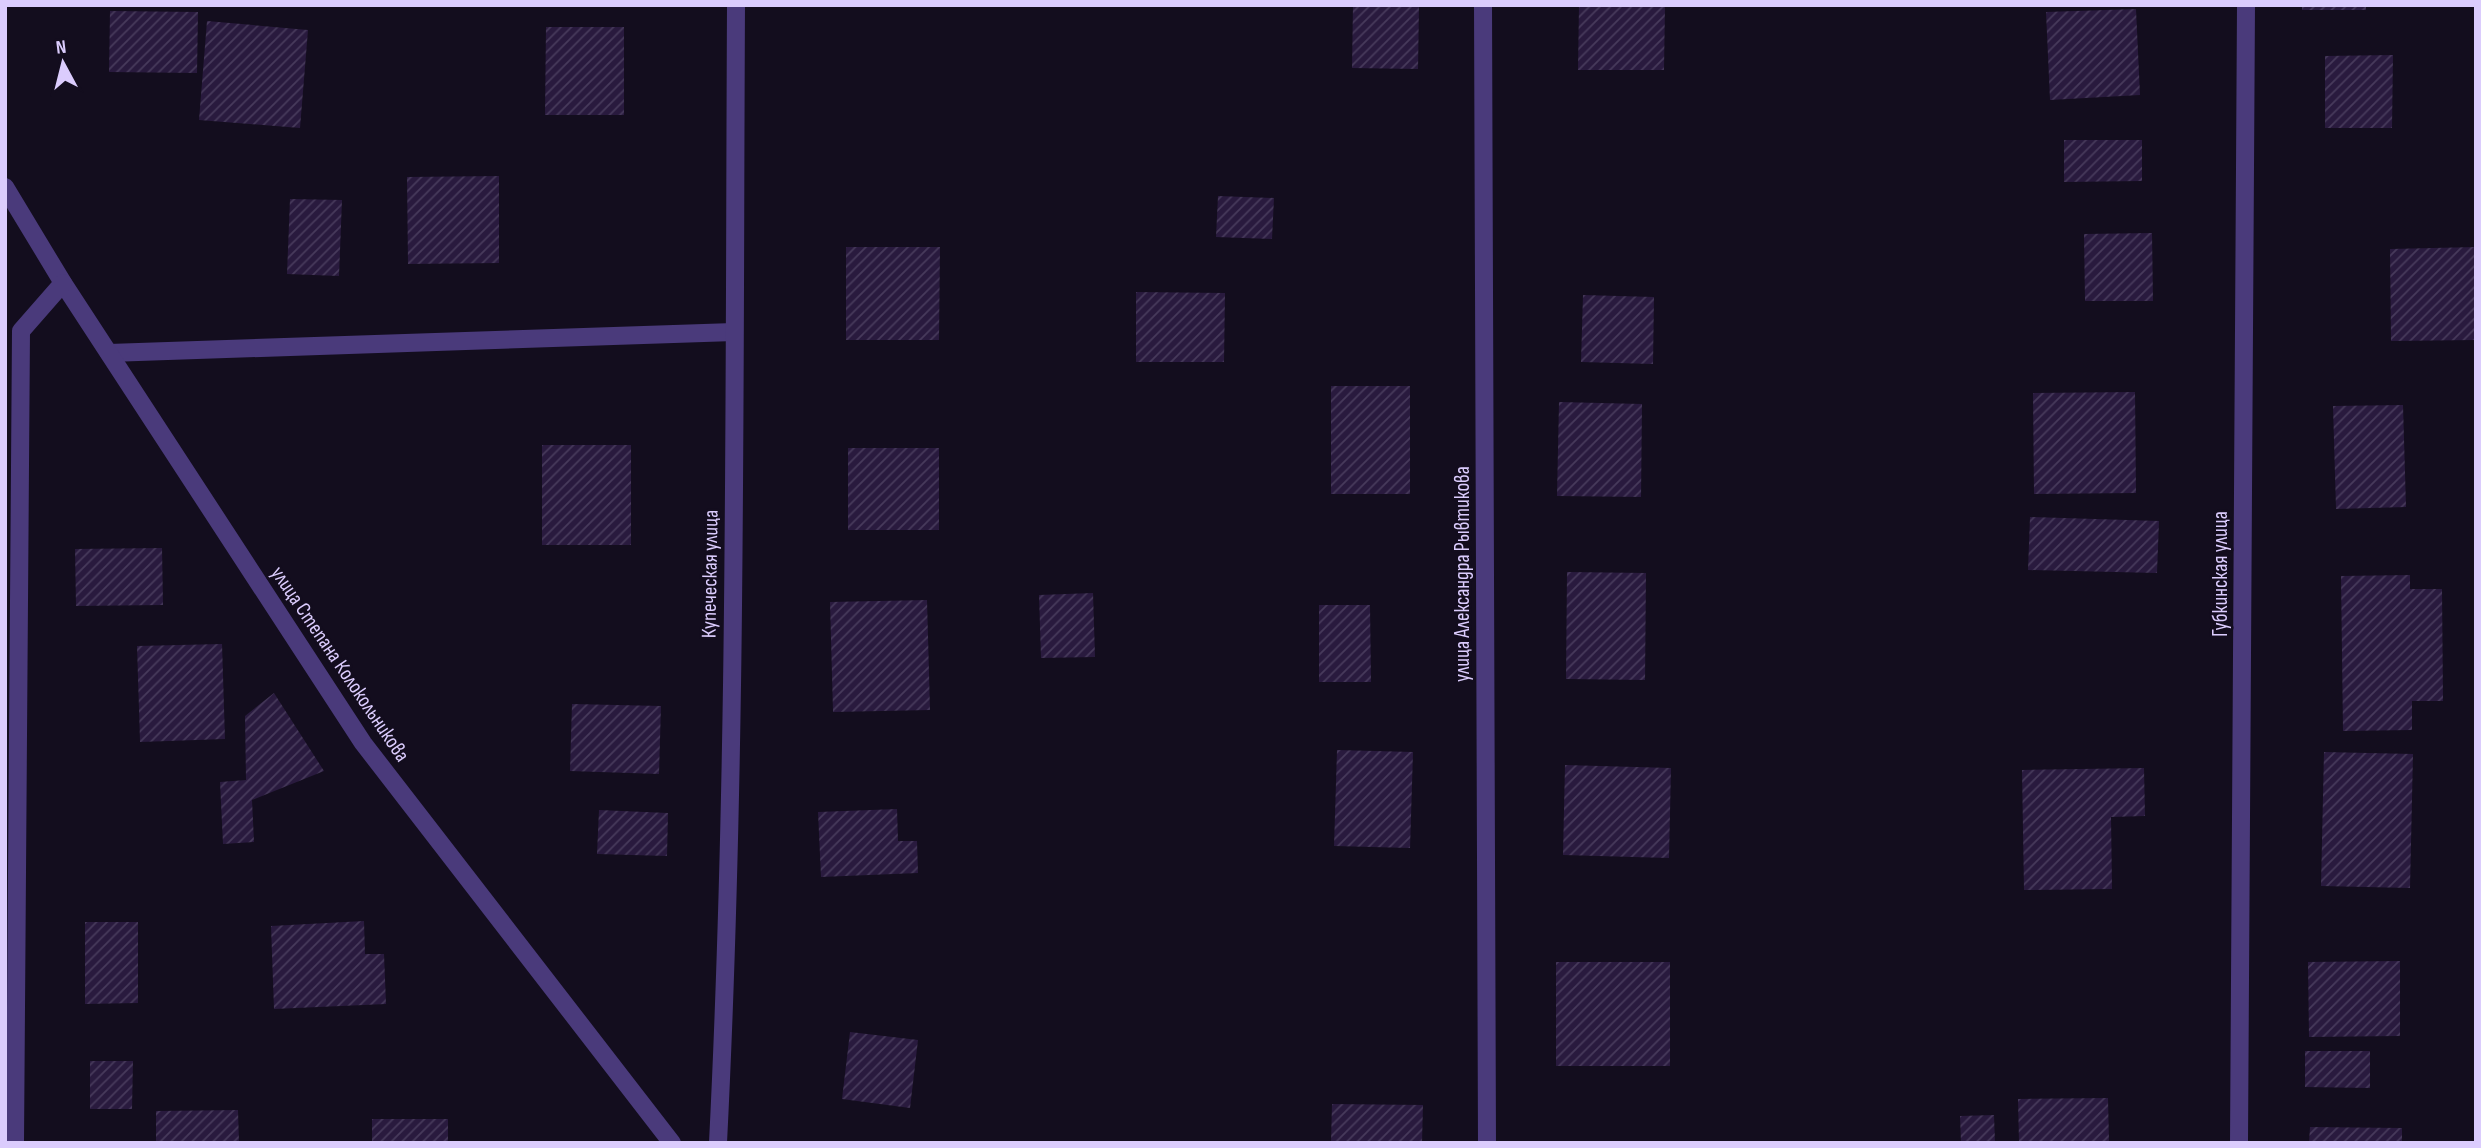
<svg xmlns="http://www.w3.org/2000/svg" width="2481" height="1148" viewBox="0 0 2481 1148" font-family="'Sofia Sans Condensed',sans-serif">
  <defs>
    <pattern id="building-hatch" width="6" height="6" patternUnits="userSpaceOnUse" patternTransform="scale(1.75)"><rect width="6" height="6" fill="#291a3e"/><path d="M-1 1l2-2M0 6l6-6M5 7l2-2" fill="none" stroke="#473a5b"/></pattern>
  </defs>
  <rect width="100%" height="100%" fill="#130d1e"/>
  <g fill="url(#building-hatch)">
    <path d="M1353,5H1419L1418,69L1352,68Z"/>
    <path d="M1579,5H1665L1664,70H1578Z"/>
    <rect x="2302" y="5" width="64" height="5"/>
    <path d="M2136,9L2140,95L2050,100L2046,12Z"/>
    <path d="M110,11L198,12L197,73L109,72Z"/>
    <path d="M207,21L308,30L300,128L199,120Z"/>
    <path d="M546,27H624V115H545Z"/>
    <path d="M2393,55L2392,128H2325V56Z"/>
    <path d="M2064,140H2142V181L2064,182Z"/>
    <path d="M499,176V263L408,264L407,177Z"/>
    <path d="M1218,196L1274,198L1272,239L1216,237Z"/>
    <path d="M290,199L342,200L339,276L287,274Z"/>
    <path d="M2152,233L2153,301H2085L2084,234Z"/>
    <path d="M846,247H940L939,340H846Z"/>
    <path d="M2476,247V340L2391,341L2390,249Z"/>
    <path d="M1136,292L1225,293L1224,362H1136Z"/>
    <path d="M1583,295L1654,297L1653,364L1581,362Z"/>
    <rect x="1331" y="386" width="79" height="108"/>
    <path d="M2135,392L2136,493L2034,494L2033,393Z"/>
    <path d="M1559,402L1642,404L1641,497L1557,496Z"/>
    <path d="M2403,405L2406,507L2336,509L2333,406Z"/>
    <rect x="542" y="445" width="89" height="100"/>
    <rect x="848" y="448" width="91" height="82"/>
    <path d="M2030,517L2159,521L2157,573L2028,570Z"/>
    <path d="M162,548L163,605L76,606L75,549Z"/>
    <path d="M1567,572L1646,573L1645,680L1566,679Z"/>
    <path d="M2410,575V589H2442L2443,701H2412V730L2343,731L2341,576Z"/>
    <path d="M1093,593L1095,657L1041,658L1039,595Z"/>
    <path d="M927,600L930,710L833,712L830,602Z"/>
    <path d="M1319,605H1370L1371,682H1319Z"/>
    <path d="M222,644L225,739L140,742L137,646Z"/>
    <path d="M274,693L324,771L252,800L254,842L223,844L220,782L246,780L245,716Z"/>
    <path d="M572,704L661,706L659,774L570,771Z"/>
    <path d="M1337,750L1413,752L1410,848L1334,846Z"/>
    <path d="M2324,752L2413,754L2410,888L2321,886Z"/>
    <path d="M1565,765L1671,768L1669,858L1563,855Z"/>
    <path d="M2144,768L2145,816L2111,817L2112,889L2024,890L2022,770Z"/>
    <path d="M897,809L898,841H917L918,873L821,877L818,812Z"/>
    <path d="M599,810L668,813L667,856L597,854Z"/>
    <path d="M364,921L365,954H384L386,1004L274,1009L271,926Z"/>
    <path d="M85,922H138V1003L85,1004Z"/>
    <path d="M2400,961V1036L2309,1037L2308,962Z"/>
    <rect x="1556" y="962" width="114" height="104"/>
    <path d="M850,1032L918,1040L910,1108L842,1099Z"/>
    <path d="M2305,1051H2370V1088L2305,1087Z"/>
    <path d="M90,1061H133L132,1109H90Z"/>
    <path d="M2108,1098L2109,1143H2019L2018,1099Z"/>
    <path d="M1332,1104L1423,1105L1422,1143H1331Z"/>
    <path d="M238,1110L239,1143H156V1111Z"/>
    <path d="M1994,1115L1995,1143H1961L1960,1116Z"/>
    <rect x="372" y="1119" width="76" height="24"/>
    <path d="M2310,1127L2402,1128V1143H2309Z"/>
  </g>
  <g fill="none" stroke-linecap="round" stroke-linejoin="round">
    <path stroke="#4a3a7b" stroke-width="18" d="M109,353L734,332"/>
    <g stroke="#4a3a7b" stroke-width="18">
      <path d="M1483,5L1487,1143"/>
      <path d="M5,187L63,283L363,743L672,1143"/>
      <path d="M15,1143L21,331L63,283"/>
      <path d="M718,1143C737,764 734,384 736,5"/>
      <path d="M2239,1143L2246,5"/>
    </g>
  </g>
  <g text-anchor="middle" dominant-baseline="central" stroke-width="5" stroke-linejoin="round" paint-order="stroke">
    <g font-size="21" fill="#dbccfd" stroke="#130d1e">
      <text transform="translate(710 574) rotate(-89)">Купеческая улица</text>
      <text transform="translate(1462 574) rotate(-90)">улица Александра Рывтикова</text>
      <text transform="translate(2220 574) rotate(-90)">Губкинская улица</text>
      <text transform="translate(340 664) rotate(56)">улица Степана Колокольникова</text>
    </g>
  </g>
  <rect width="2481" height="1148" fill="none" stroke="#dbccfd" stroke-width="14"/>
  <g transform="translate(63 63) rotate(353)" stroke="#130d1e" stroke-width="5" paint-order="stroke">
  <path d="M0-5L12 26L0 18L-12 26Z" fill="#dbccfd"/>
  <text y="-10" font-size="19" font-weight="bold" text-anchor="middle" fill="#dbccfd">N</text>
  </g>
</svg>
